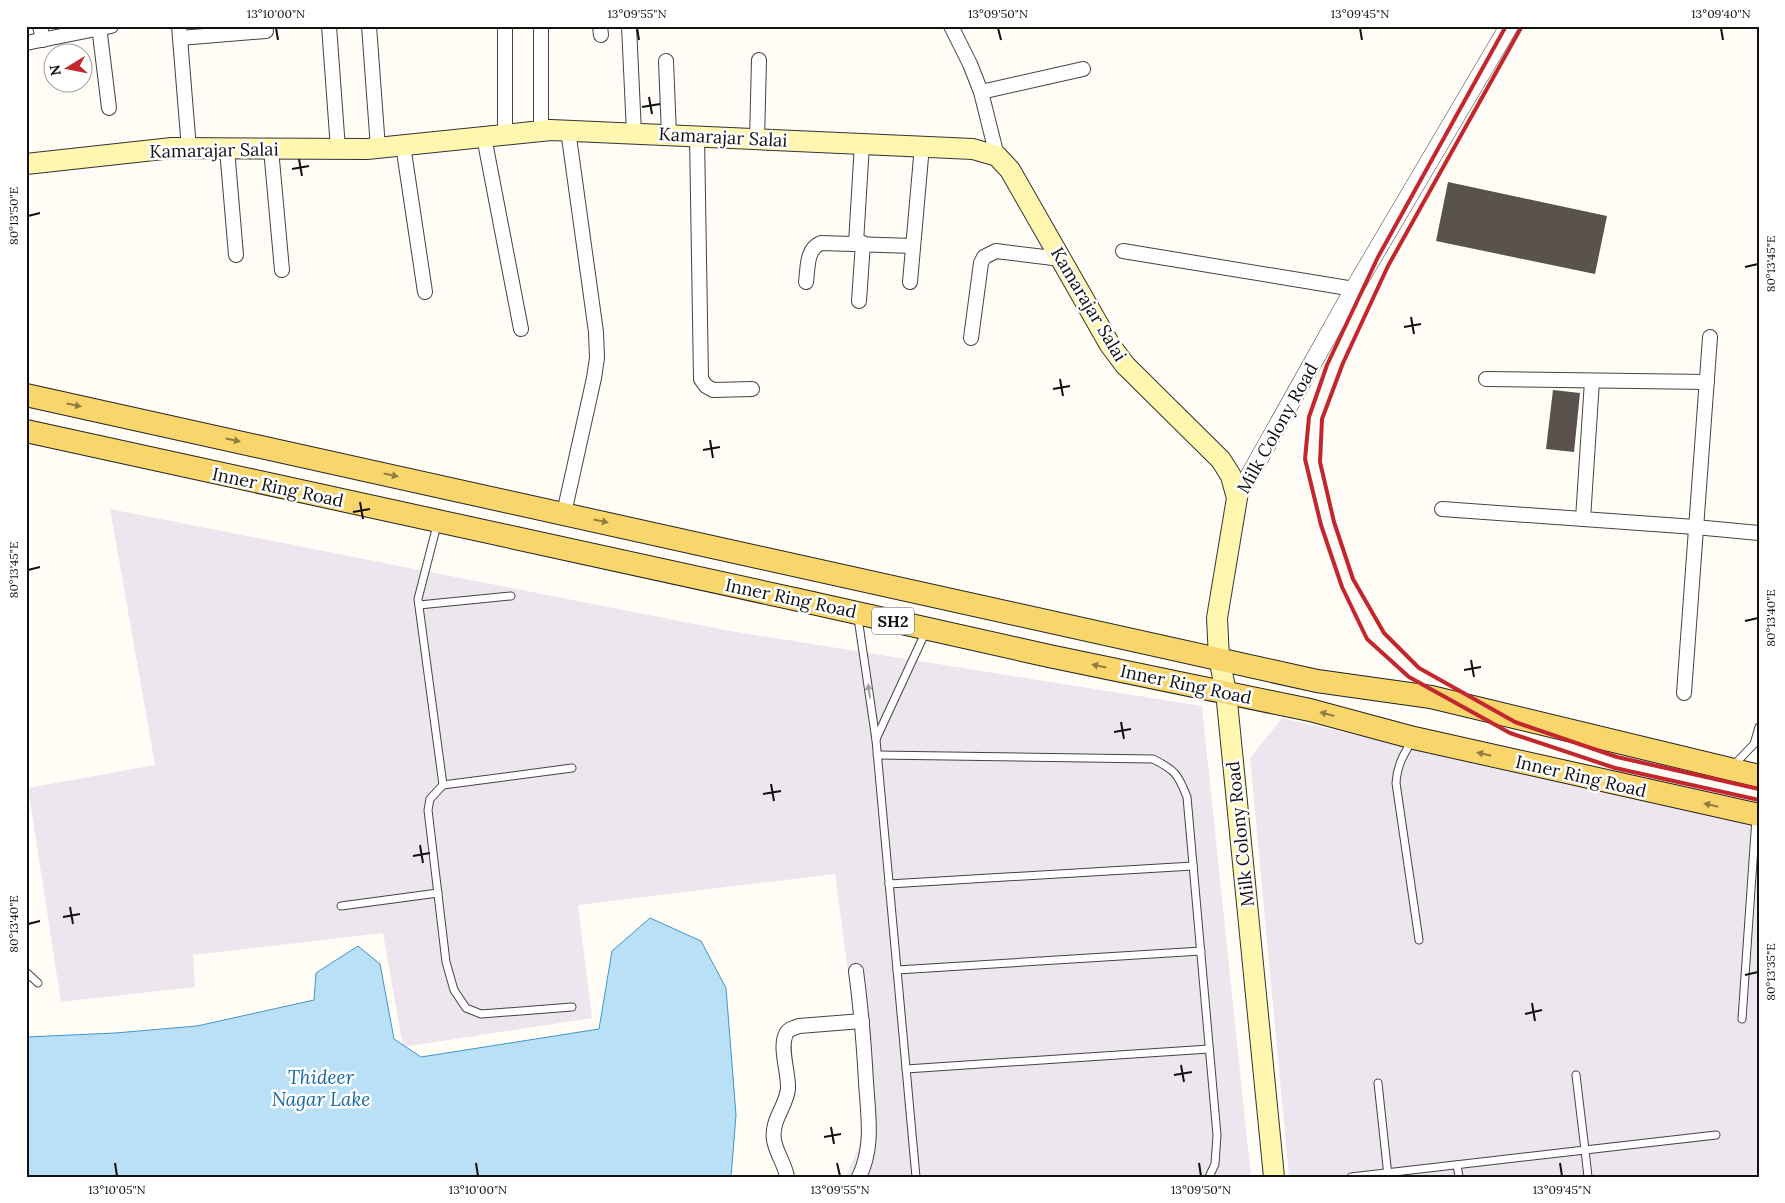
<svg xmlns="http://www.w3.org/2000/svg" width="1785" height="1203" viewBox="0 0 1785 1203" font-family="Lora,serif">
  <rect width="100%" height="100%" fill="#fffdf5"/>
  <g fill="#eee6ef">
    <path d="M110,509L730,631L1202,706L1251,1177H846L868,1124L835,874L578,905L592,1018L403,1047L383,933L193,955L195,987L61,1002L28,788L155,765Z"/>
    <path d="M1282,718L1759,827V1177H1289L1250,758Z"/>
  </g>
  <path fill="#b9e0f7" stroke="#3f96cf" d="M650,918L701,941L726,988L736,1115L731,1177H26V1037L115,1033L197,1026L314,1000L316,973L358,946L380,964L394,1039L421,1057L599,1029L612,951Z"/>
  <g fill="#5a524d">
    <path d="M1448,182L1607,216L1595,274L1436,241Z"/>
    <path d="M1553,390L1580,393L1574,452L1546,449Z"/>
  </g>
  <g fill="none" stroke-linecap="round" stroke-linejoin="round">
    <g stroke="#444" stroke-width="9">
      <g id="service">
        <path d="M437,525L418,599L443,785L572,768"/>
        <path d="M419,605L511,596"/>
        <path d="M858,618L876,740L916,1177"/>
        <path d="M876,739L926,631"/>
        <path d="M1412,741C1403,755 1397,766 1396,783L1419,940"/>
        <path d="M877,755L1153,759C1175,770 1178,774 1187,797L1217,1135L1215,1164L1209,1177"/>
        <path d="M1734,765L1754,744L1759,727"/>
        <path d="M443,785L430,799L428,810L446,962L454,990L466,1008L481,1014L572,1007"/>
        <path d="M889,884L1193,866"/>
        <path d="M341,906L438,893"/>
        <path d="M897,970L1201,951"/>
        <path d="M26,972L38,983"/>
        <path d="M1742,1019L1756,818"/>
        <path d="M906,1069L1209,1049"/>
        <path d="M1576,1075L1585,1150L1716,1135"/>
        <path d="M1378,1083L1388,1176"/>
        <path d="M1457,1165L1459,1177"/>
        <path d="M1351,1177L1585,1150L1588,1177"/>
      </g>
    </g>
    <g stroke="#444" stroke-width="16">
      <g id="minor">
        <path d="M40,26L43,40"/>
        <path d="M99,26L109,108"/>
        <path d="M179,26L189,149"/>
        <path d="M329,26L338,149"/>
        <path d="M369,26L378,148"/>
        <path d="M505,26V135"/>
        <path d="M541,26V131"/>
        <path d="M600,26L601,35"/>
        <path d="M629,26L634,133"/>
        <path d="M951,26L970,64L981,92L997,156"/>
        <path d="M180,38L266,31"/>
        <path d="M26,43L111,26"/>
        <path d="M666,61L669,135"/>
        <path d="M981,92L1083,69"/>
        <path d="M697,136L701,379L706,386L713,390L752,389"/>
        <path d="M484,137L521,329"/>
        <path d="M757,139L759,60"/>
        <path d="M403,145L425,292"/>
        <path d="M227,149L236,255"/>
        <path d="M271,149L282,270"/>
        <path d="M856,243L862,144"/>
        <path d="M1123,251L1354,289"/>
        <path d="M806,282C808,268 806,249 821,243L913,246"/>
        <path d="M910,282L922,146"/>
        <path d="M859,301L863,243"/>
        <path d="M971,338L981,263L984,257L996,251L1061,259"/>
        <path d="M1486,379L1707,382"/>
        <path d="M1442,509L1695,527L1759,533"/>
        <path d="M564,513L594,378L597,358L596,332L568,130"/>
        <path d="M1583,519L1592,381"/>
        <path d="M1684,693L1710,337"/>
        <path d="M856,971C861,1008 864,1045 866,1082C868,1114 874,1147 859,1177"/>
        <path d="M787,1177C785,1164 776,1153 774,1140C771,1120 786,1107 788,1089C789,1073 779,1048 786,1034C788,1029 794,1028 799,1026L862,1021"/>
      </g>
    </g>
    <g stroke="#444" stroke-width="19">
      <path id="tertiary" d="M1237,498L1354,289L1509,26"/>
    </g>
    <g stroke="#333" stroke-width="22">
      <path id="secondary" d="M26,164L172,148L367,149L551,130L973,149L997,156L1010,170L1110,345L1125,365L1221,460L1231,476L1237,498L1217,618L1219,658L1226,692L1234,772L1274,1177"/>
    </g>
    <g stroke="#222" stroke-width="24">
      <g id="primary">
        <path d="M26,395L1317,681L1431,697L1759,776"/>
        <path d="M26,431L799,600L1049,656L1310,710L1414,738L1759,815"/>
      </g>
    </g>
    <use href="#service" stroke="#fff" stroke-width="7"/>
    <use href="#minor" stroke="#fff" stroke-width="14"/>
    <use href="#tertiary" stroke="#fff" stroke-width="18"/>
    <use href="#secondary" stroke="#fff6b0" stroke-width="20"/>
    <use href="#primary" stroke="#f9d66b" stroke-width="22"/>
    <g stroke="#c4262e" stroke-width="4">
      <path d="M1506,26L1378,257L1327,365L1309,417L1305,459L1321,525L1342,587L1367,639L1409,677L1510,733L1615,768L1759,800"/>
      <path d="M1522,26L1388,266L1343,363L1322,419L1320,462L1334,522L1353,579L1384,633L1419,668L1515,722L1617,757L1759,789"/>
    </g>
  </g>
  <defs><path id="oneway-solid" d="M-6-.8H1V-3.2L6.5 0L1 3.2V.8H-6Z" transform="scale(1.25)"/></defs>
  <g fill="#917d42">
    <use href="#oneway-solid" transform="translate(74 405) rotate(12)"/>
    <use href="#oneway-solid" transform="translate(233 440) rotate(12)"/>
    <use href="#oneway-solid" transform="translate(391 475) rotate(12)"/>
    <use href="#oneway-solid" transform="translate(601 521) rotate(12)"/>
    <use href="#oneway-solid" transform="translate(1099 666) rotate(-168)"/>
    <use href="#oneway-solid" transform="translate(1327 714) rotate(-165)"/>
    <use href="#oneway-solid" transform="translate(1484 754) rotate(-167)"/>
    <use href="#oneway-solid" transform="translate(1711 805) rotate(-167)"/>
  </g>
  <use fill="#a0a0a0" href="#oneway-solid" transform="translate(869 691) rotate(-98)"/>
  <path fill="none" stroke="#111" stroke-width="2" d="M276,28L278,40M637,28L639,40M998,28L1001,40M1360,28L1362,40M1721,28L1723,40M649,97L652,114M642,107L660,104M299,159L302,176M292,169L309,166M28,216L40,213M1745,267L1758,264M1411,317L1414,334M1404,327L1421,324M1060,379L1063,396M1053,389L1070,386M710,440L713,458M703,450L720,447M360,502L363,519M353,512L370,509M28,570L40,567M1745,621L1758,618M1471,660L1474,677M1464,670L1481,667M1121,722L1124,739M1114,732L1131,729M771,784L774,801M763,794L781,791M420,845L423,863M413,856L430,853M70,907L73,924M63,917L80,914M28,924L40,921M1745,975L1758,972M1532,1003L1535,1021M1525,1014L1542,1010M1181,1065L1184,1082M1174,1075L1192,1072M831,1127L834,1144M824,1137L841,1134M115,1163L117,1176M476,1163L478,1176M837,1163L840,1176M1199,1163L1201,1176M1560,1163L1562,1176"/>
  <g text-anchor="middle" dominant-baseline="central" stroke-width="5" stroke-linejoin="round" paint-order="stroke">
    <rect fill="#fff" stroke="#585858" stroke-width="1" x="872" y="607.5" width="42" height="27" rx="4"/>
    <g font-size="16" font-weight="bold" fill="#111">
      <text x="893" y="621">SH2</text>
    </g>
    <g font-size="18" fill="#111" stroke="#fff">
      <text transform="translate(723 137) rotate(3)">Kamarajar Salai</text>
      <text transform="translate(214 150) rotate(-1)">Kamarajar Salai</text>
      <text transform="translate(1089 304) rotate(59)">Kamarajar Salai</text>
      <text transform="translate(1277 428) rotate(-61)">Milk Colony Road</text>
      <text transform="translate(278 487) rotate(12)">Inner Ring Road</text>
      <text transform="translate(791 598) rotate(12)">Inner Ring Road</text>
      <text transform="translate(1186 684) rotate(12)">Inner Ring Road</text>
      <text transform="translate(1581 776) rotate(13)">Inner Ring Road</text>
      <text transform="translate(1240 834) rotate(-96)">Milk Colony Road</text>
    </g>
    <g font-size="19" font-style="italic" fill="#1768a6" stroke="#fff">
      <text x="321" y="1077">Thideer<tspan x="321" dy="22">Nagar Lake</tspan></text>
    </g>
  </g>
  <rect width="1785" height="1203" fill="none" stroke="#ffffff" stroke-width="55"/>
  <g transform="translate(68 68) rotate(260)"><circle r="24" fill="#ffffff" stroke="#a0a0a0"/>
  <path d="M0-4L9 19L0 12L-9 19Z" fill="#c4262e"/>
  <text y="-8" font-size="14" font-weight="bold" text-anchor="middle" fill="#111111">N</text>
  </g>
  <rect x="28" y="28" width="1730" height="1148" fill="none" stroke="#111" stroke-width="2"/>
  <g font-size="12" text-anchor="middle" fill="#111">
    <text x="276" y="18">13°10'00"N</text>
    <text x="637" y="18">13°09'55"N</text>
    <text x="998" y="18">13°09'50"N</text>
    <text x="1360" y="18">13°09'45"N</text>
    <text x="1721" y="18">13°09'40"N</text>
    <text transform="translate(14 216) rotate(-90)" y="4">80°13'50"E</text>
    <text transform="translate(1771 264) rotate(-90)" y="4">80°13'45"E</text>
    <text transform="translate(14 570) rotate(-90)" y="4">80°13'45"E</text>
    <text transform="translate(1771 618) rotate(-90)" y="4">80°13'40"E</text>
    <text transform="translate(14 924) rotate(-90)" y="4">80°13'40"E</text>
    <text transform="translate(1771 972) rotate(-90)" y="4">80°13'35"E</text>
    <text x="117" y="1194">13°10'05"N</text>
    <text x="478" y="1194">13°10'00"N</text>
    <text x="840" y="1194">13°09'55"N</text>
    <text x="1201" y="1194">13°09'50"N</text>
    <text x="1562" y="1194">13°09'45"N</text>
  </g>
</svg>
